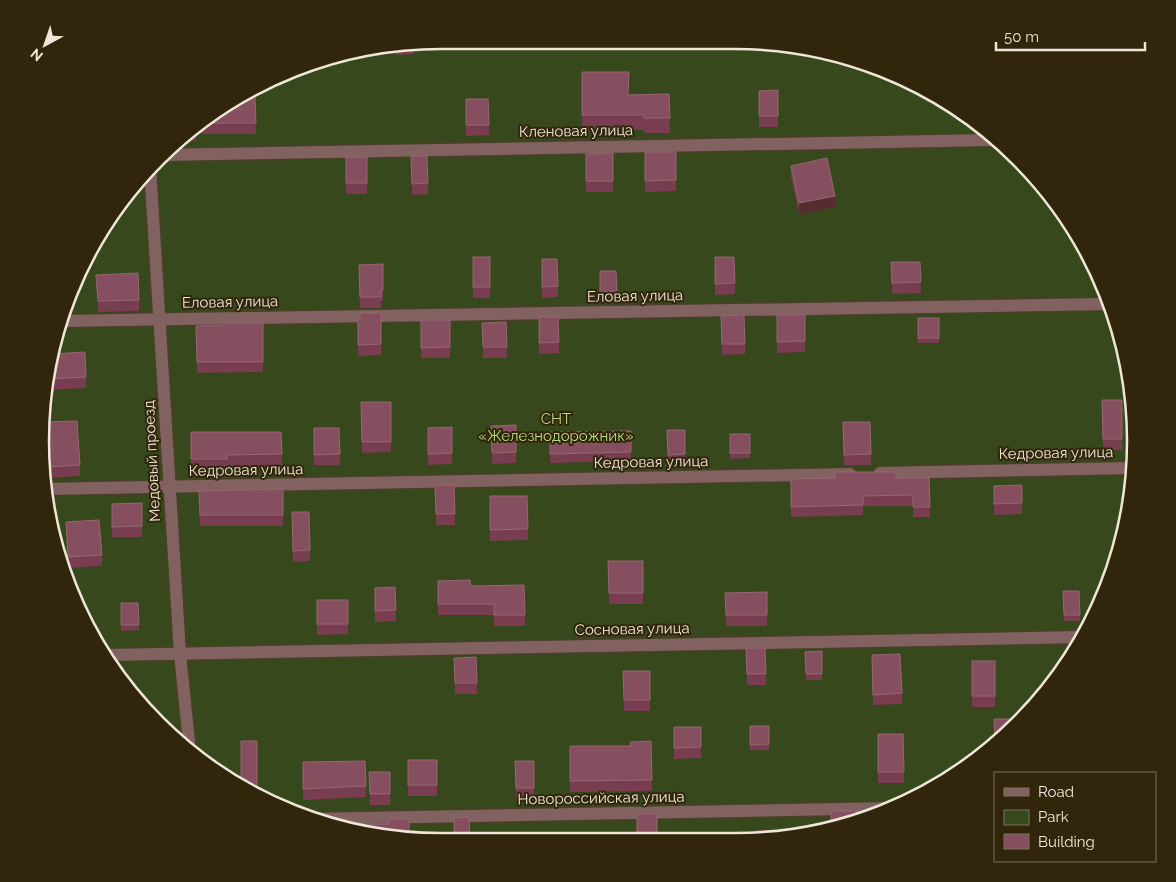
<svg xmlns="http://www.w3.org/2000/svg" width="1176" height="882" viewBox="0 0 1176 882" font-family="Raleway,sans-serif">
  <rect width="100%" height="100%" fill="#31250b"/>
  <path fill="#37481d" d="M441,40L761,41L839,54L958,107L1053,197L1095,264L1122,337L1135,415L1133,494L1115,570L1082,642L1036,706L979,759L888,812L788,839L414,841L312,821L241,788L177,743L123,685L61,570L41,468L48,362L81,263L157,158L240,94L337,54Z"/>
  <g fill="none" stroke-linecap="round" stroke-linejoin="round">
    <g stroke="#4b4028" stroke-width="15">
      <g id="street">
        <path d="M161,155L992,140"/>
        <path d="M150,167L180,654L190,752"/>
        <path d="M62,321L1110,304"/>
        <path d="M880,473L1133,468"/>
        <path d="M45,489L850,474"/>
        <path d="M107,655L1084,637"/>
        <path d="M309,819L894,808"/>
      </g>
    </g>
    <use href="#street" stroke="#826261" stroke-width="12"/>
  </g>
  <g fill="#783d51">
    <path d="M413,44V54L396,55L395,46Z"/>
    <path d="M582,72L629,95L669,94L670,133H644V130H582Z"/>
    <path d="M778,90V127H759V91Z"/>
    <path d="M236,97H255L256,134H196V141H179Z"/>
    <path d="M466,99H488L489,135L466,136Z"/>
    <path d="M645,152H676V191L645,192Z"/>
    <path d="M586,154L613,181V192H586Z"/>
    <path d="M411,156H427L428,194L412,195Z"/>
    <rect x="346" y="157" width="21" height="37"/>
    <path d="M791,166L835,207L799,214L791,177Z"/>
    <rect x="473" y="257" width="17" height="41"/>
    <path d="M715,257L735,283V294L715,295Z"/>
    <path d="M542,259H557L558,297L542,298Z"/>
    <path d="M891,262H920L921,293L892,294Z"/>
    <path d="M383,264V301H381V308H360L359,265Z"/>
    <path d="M600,271H616L617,297H600Z"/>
    <path d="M96,275L139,300V311L98,312Z"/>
    <path d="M381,313V355L358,356V319Z"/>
    <path d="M777,315H805V352L777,353Z"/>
    <path d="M721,316L745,344V354L722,355Z"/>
    <path d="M539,317H558L559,353L539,354Z"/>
    <rect x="918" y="318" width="21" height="25"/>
    <rect x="421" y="320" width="29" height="38"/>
    <path d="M506,322L507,358H483L482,323Z"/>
    <path d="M263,323V372L197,373L196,326Z"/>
    <path d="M48,362L86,377V388L46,390Z"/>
    <path d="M1102,400H1122V450H1103Z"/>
    <path d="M361,402H391V452L362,453Z"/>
    <path d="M45,422L80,465V476L47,478Z"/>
    <path d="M843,422L871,454V465H844Z"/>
    <path d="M516,425V463L492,464L491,426Z"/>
    <path d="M452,427V464L428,465V428Z"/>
    <path d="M314,428H339L340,465H314Z"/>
    <path d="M667,430H685V460H668Z"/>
    <path d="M631,431V461L550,463V432Z"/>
    <path d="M191,432H281L282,465L227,466V470H191Z"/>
    <path d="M730,434H750V458L730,459Z"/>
    <path d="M929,478L930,517H913V506H863V515L791,517V479Z"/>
    <path d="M435,485H454L455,525H436Z"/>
    <path d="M1022,485V514L994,515V486Z"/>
    <path d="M283,489V526H200L199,491Z"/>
    <path d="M490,496H527L528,540L490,541Z"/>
    <path d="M142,503V537H112V504Z"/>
    <path d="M292,512L310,550V561L293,562Z"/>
    <path d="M66,522L102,555V566L68,568Z"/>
    <path d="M1110,551L1115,570L1112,576H1110Z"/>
    <path d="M608,561L643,593V604H609Z"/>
    <path d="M438,581L471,586L524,585L525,626H494V615H438Z"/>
    <path d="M395,587L396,621L375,622V588Z"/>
    <path d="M1063,591H1079L1080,621H1064Z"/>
    <path d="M767,592V626H726L725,593Z"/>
    <path d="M317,600H348V634L317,635Z"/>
    <path d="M121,603H138L139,630L121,631Z"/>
    <path d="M746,648H765L766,685H747Z"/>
    <path d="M822,651V680H806L805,652Z"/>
    <path d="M872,655L902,693V704L873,705Z"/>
    <path d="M476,657L477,694H455L454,658Z"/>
    <path d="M972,661L995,696V707H972Z"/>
    <path d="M623,671L650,700V711H624Z"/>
    <rect x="750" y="726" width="19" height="24"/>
    <path d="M674,727H701V758L674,759Z"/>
    <path d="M878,734L904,772V783H878Z"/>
    <path d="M257,741V796L241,789Z"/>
    <path d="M651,741L652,791L570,792V746H631Z"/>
    <rect x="408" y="760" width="29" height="36"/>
    <path d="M365,761L366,797L303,800V762Z"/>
    <path d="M515,761H534V799H516Z"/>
    <path d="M369,772L390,794V805H370Z"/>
  </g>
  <path fill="#562c2f" d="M835,196V207L799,214V203Z"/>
  <g fill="#854f5f" stroke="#956772">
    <path d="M582,72H629L628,95L669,94L670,118H644V115H582Z"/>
    <path d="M778,90V116H759V91Z"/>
    <path d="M236,97H255L256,123H202Z"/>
    <path d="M466,99H488L489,125H466Z"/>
    <path d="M645,152H676V180L645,181Z"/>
    <path d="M613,153V181H586V154Z"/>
    <path d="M411,156H427L428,183L412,184Z"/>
    <rect x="346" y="157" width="21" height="26"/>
    <path d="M827,158L835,196L799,203L791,166Z"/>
    <rect x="473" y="257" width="17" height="30"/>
    <path d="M715,257H734L735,283L715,284Z"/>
    <path d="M542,259H557L558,286L542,287Z"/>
    <path d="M891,262H920L921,282L892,283Z"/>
    <path d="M383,264V290H381V297H360L359,265Z"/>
    <path d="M600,271H616L617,291L600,292Z"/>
    <path d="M138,273L139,300L98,301L96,275Z"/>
    <path d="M360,313H381V344L358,345V319H360Z"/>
    <path d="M744,315L745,344H722L721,316Z"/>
    <path d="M777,315H805V341L777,342Z"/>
    <path d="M539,317H558L559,342L539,343Z"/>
    <rect x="918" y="318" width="21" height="20"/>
    <path d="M421,320H450V347L421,348Z"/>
    <path d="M506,322L507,347H483L482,323Z"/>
    <path d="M224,323H263V362H197L196,326L224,325Z"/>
    <path d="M85,352L86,377L47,379L48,362L51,354Z"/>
    <path d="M1102,400H1122V439H1103Z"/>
    <path d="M361,402H391V442H362Z"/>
    <path d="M77,421L80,465L47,467L45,422Z"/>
    <path d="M843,422H870L871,454L844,455Z"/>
    <path d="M516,425V452L492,453L491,426Z"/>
    <path d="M452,427V453L428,454V428Z"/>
    <path d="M314,428H339L340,454L314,455Z"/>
    <path d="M667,430H685V454L668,455Z"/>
    <path d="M631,431V452L550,454V432Z"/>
    <path d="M191,432H281L282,454L227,455V459H191Z"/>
    <rect x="730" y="434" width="20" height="19"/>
    <path d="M835,472H896V478H929L930,507H913V495L863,496V505L791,507V479L835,478Z"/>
    <path d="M435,485H454L455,514H436Z"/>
    <path d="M1022,485V503L994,504V486Z"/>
    <path d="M283,489V515H200L199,491Z"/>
    <path d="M490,496H527L528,529L490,530Z"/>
    <path d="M142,503V526L112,527V504Z"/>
    <path d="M292,512H309L310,550L293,551Z"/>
    <path d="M99,520L102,555L68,557L66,522Z"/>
    <path d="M1110,551H1119L1115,570H1110Z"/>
    <path d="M608,561H643V593H609Z"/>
    <path d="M470,580L471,586L524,585L525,615H494V604H438V581Z"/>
    <path d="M395,587L396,610L375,611V588Z"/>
    <path d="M1063,591H1079L1080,615H1064Z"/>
    <path d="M767,592V615H726L725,593Z"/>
    <rect x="317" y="600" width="31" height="24"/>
    <path d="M121,603H138L139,625H121Z"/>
    <path d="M746,648H765L766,674H747Z"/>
    <path d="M822,651V674H806L805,652Z"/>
    <path d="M900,654L902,693L873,695L872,655Z"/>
    <path d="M476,657L477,683H455L454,658Z"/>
    <rect x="972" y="661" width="23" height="35"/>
    <path d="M623,671H650V700H624Z"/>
    <path d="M994,719H1021V720L995,745Z"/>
    <path d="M750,726H769V744L750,745Z"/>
    <path d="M674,727H701V747L674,748Z"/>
    <path d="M878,734H903L904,772H878Z"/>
    <path d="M241,741H257V793H251L241,789Z"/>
    <path d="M651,741L652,780L570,781V746H631L630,742Z"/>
    <rect x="408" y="760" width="29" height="25"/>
    <path d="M365,761L366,786L303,789V762Z"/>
    <path d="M515,761H534V788H516Z"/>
    <path d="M369,772H390V794H370Z"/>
    <path d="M831,811H859V815H876L831,827Z"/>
    <path d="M637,814H657V839L637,840Z"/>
    <path d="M469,817L470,840L454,841V818Z"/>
    <path d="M389,819H409V840L334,825L389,824Z"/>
    <path d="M784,830V839H756V831Z"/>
  </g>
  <g text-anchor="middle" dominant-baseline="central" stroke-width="4" stroke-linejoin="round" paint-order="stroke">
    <g font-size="15" fill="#eee6d7" stroke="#31250b">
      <text transform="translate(576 131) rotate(-1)">Кленовая улица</text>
      <text transform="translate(635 296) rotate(-1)">Еловая улица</text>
      <text transform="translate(230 302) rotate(-1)">Еловая улица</text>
      <text transform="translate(1056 453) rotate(-1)">Кедровая улица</text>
      <text transform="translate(152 461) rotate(-93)">Медовый проезд</text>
      <text transform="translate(651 462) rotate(-1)">Кедровая улица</text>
      <text transform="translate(246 470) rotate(-1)">Кедровая улица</text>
      <text transform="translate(632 629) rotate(-1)">Сосновая улица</text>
      <text transform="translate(601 798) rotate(-1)">Новороссийская улица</text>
    </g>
    <g font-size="15" fill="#b6db81" stroke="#31250b">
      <text x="556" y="419">СНТ<tspan x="556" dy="17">«Железнодорожник»</tspan></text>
    </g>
  </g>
  <path d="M0 0H1176V882H0ZM441 49H735A392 392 0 0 1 1127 441V441A392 392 0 0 1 735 833H441A392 392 0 0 1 49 441V441A392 392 0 0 1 441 49Z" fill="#31250b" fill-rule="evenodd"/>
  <path fill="none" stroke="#eee6d7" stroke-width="2.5" d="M441 49H735A392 392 0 0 1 1127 441V441A392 392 0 0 1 735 833H441A392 392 0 0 1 49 441V441A392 392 0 0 1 441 49Z"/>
  <rect x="994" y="772" width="162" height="90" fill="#31250b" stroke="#7d725d"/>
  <rect x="1004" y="788" width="25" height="8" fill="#826261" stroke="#7d725d"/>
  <text x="1038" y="797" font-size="15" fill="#eee6d7">Road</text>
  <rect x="1004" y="810" width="25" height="15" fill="#37481d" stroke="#7d725d"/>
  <text x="1038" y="822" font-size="15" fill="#eee6d7">Park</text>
  <rect x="1004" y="834" width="25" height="15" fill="#854f5f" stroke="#7d725d"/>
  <text x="1038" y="847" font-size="15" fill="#eee6d7">Building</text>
  <g transform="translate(45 45) rotate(220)" stroke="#31250b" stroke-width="4" paint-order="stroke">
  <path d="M0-4L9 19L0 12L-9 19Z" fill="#eee6d7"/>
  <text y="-8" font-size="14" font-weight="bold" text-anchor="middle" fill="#eee6d7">N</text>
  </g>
  <path d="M996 42v8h149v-8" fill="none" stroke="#eee6d7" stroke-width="2.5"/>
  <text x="1004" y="42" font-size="15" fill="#eee6d7" stroke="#31250b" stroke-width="4" paint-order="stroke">50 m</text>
</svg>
